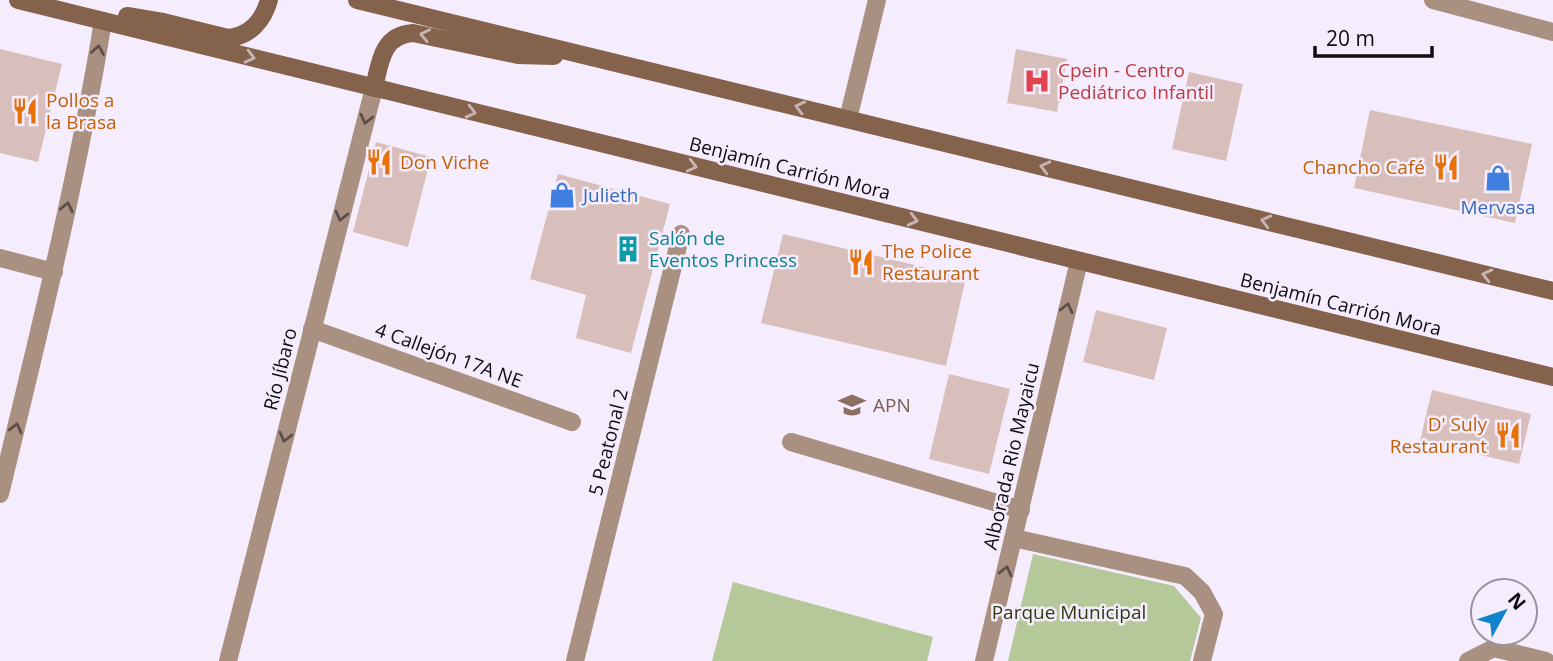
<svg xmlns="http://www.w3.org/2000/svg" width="1553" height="661" viewBox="0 0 1553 661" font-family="'Open Sans',sans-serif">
  <rect width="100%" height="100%" fill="#f5edfd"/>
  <g fill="#b5c89a">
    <path d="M1033,554L1174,586L1201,618L1190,661H1008Z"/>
    <path d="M733,582L933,637L927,661H712Z"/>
  </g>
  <g fill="#d8bfbc">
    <path d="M0,49L62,64L38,162L0,153Z"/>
    <path d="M1016,49L1067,59L1057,112L1007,103Z"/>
    <path d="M1189,72L1243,84L1226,161L1172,149Z"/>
    <path d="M1370,110L1532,144L1515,223L1354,188Z"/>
    <path d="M376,142L431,157L408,247L353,232Z"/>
    <path d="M558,174L670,204L631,353L576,338L586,295L530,279Z"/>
    <path d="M783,234L966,277L946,366L761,323Z"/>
    <path d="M1096,310L1167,328L1154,380L1083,362Z"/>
    <path d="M949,374L1010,389L989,474L929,459Z"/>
    <path d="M1432,390L1531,414L1519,464L1420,441Z"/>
  </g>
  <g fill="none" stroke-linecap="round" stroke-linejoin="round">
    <g stroke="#a99080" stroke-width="18">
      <path d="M1433,0L1553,32"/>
      <path d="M848,119L877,0"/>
      <path d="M0,258L54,272"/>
      <path d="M312,329L572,422"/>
      <path d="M791,442L1021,510"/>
      <path d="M0,494C38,337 77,181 103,21"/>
      <path d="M1014,538L1185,576L1202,592L1214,614L1202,661"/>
      <path d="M228,661L374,88"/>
      <path d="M575,661L681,234"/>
      <path d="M984,661L1079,261"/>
      <path d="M1468,661L1494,648L1546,661"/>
    </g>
    <g stroke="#85624b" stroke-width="18">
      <path d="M18,0L1553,377"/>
      <path d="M357,0L1553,291"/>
      <path d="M127,16L163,22L228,38C250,36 263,21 269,0"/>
      <path d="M374,88C380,62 382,35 413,33L518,55L554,56"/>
    </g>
  </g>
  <defs><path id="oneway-chevron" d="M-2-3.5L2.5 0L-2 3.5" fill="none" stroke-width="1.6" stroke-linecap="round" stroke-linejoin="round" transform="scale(1.75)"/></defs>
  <g stroke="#c8b5b6">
    <use href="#oneway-chevron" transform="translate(425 35) rotate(-168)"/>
    <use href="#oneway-chevron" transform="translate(250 57) rotate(14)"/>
    <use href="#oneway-chevron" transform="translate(800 107) rotate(-166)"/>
    <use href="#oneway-chevron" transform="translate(471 112) rotate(14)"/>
    <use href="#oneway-chevron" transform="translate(692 166) rotate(14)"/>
    <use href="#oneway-chevron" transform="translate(1045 167) rotate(-166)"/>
    <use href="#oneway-chevron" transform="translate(913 220) rotate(14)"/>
    <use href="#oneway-chevron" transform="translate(1266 221) rotate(-166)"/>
    <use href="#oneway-chevron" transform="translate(1487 275) rotate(-166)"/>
  </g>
  <g stroke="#5c4e4a">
    <use href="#oneway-chevron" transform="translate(98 50) rotate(-81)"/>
    <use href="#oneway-chevron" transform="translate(366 119) rotate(104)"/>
    <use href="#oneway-chevron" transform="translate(67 207) rotate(-78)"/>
    <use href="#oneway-chevron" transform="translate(341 216) rotate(104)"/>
    <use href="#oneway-chevron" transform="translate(1067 308) rotate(-77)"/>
    <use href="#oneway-chevron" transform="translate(16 428) rotate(-76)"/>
    <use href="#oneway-chevron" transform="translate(285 437) rotate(104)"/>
    <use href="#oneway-chevron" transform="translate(1006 571) rotate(-76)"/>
  </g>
  <defs>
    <g id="hospital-bare" transform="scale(2.1)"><path d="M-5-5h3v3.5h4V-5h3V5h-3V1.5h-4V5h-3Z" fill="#e0444e" stroke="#f5edfd" stroke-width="2.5" paint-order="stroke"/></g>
    <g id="restaurant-bare" transform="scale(2.1)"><path d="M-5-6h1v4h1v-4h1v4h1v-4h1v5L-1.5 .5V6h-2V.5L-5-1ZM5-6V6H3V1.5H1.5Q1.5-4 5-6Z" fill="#e8710a" stroke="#f5edfd" stroke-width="2.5" paint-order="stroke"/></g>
    <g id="shop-bare" transform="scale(2.1)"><path d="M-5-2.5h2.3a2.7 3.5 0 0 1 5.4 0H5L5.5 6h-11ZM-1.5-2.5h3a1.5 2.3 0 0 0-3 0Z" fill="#3f7fe0" stroke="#f5edfd" stroke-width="2.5" paint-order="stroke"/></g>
    <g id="building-bare" transform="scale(2.1)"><path d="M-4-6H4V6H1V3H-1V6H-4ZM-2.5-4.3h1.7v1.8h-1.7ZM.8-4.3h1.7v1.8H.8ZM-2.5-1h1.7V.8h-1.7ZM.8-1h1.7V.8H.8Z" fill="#0f9aa8" stroke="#f5edfd" stroke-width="2.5" paint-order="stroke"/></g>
    <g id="school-bare" transform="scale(2.1)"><path d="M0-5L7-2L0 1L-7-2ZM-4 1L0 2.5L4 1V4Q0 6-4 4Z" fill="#8d6e63" stroke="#f5edfd" stroke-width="2.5" paint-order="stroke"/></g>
  </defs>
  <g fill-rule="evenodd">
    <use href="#hospital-bare" x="1037" y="81"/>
    <use href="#restaurant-bare" x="25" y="111"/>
    <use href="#restaurant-bare" x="379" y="162"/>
    <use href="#restaurant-bare" x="1446" y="167"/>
    <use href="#shop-bare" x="1498" y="178"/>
    <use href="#shop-bare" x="562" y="195"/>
    <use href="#building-bare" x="628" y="249"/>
    <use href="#restaurant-bare" x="861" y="262"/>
    <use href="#school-bare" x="852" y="405"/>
    <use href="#restaurant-bare" x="1508" y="435"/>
  </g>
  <g text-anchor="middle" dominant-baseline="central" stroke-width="5" stroke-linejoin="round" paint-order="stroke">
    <g font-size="19" fill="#be3a42" stroke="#f5edfd" text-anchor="start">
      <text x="1058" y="70">Cpein - Centro<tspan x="1058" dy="22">Pediátrico Infantil</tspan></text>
    </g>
    <g font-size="19" fill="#c56008" stroke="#f5edfd" text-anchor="start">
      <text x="46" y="100">Pollos a<tspan x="46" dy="22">la Brasa</tspan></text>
      <text x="400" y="162">Don Viche</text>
      <text x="1425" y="167" text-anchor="end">Chancho Café</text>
      <text x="882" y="251">The Police<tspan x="882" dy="22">Restaurant</tspan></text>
      <text x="1487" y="424" text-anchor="end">D' Suly<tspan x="1487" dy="22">Restaurant</tspan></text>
    </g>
    <g font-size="19" fill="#100c13" stroke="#f5edfd">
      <text transform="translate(790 168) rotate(14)">Benjamín Carrión Mora</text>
      <text transform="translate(1341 304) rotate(14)">Benjamín Carrión Mora</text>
      <text transform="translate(449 355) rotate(20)">4 Callejón 17A NE</text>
      <text transform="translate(280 369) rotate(-76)">Río Jíbaro</text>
      <text transform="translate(608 442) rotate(-76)">5 Peatonal 2</text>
      <text transform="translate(1011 456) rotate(-77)">Alborada Rio Mayaicu</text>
    </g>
    <g font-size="19" fill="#366cbe" stroke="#f5edfd" text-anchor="start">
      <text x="583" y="195">Julieth</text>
      <text x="1498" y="207" text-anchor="middle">Mervasa</text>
    </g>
    <g font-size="19" fill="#0d838f" stroke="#f5edfd" text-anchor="start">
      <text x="649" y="238">Salón de<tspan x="649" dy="22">Eventos Princess</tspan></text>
    </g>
    <g font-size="19" fill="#785e54" stroke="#f5edfd" text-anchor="start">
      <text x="873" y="405">APN</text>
    </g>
    <g font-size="19" fill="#2d3c11" stroke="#f5edfd">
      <text x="1069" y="612">Parque Municipal</text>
    </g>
  </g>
  <g transform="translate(1504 612) rotate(50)"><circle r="33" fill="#f5edfd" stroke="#99939f" stroke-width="2"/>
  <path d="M0-5L12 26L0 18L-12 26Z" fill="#1084cd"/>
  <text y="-10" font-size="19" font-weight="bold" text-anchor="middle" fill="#100c13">N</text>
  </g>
  <path d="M1315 46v10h117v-10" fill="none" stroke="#100c13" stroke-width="3.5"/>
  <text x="1326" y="46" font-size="21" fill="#100c13" stroke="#f5edfd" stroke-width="5" paint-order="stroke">20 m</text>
</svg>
